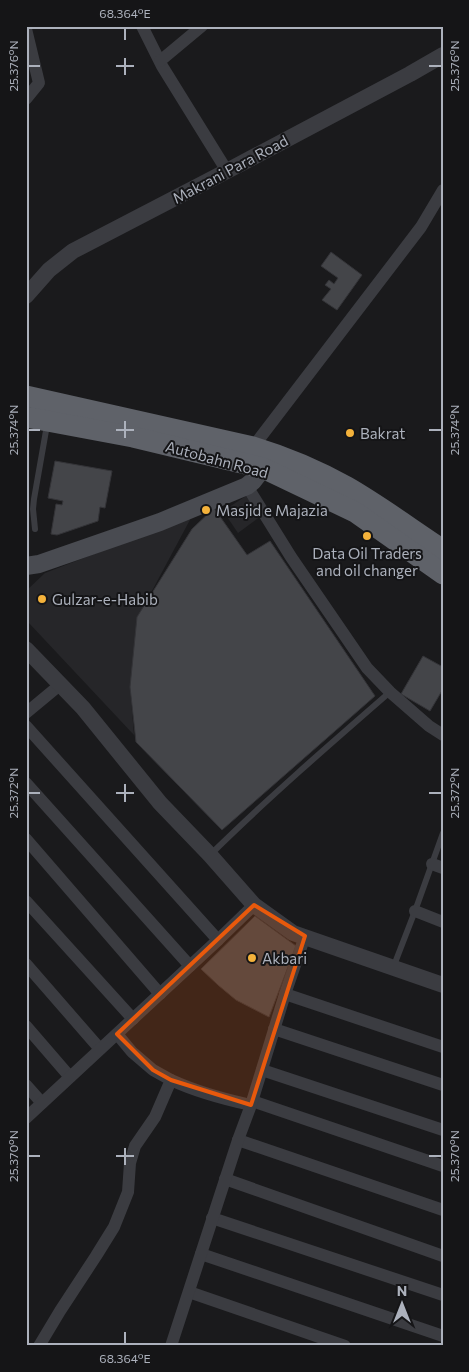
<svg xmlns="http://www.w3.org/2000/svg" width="469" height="1372" viewBox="0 0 469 1372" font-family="Commissioner,sans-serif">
  <rect width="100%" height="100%" fill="#1a1a1c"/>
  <g fill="#262629">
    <path d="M246,496L261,516L238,533L223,511Z"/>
    <path d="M192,516L138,617L130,687L134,735L28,622L26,612V591L45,573Z"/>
  </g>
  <g fill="#444549" stroke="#343438">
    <path d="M331,252L362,275L337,310L322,300L331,289L325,285L329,280L334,284L338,278L321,266Z"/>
    <path d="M55,461L112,471L105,508L100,507L98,521L57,535L51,534L56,504L62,505L63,501L48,498Z"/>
    <path d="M214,508L247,555L270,541L375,696L222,830L136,742L130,687L137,617L192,529Z"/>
    <path d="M423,656L443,667V689L430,711L401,694Z"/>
    <path d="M255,916L296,946L269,1017L236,1000L218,985L201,969Z"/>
  </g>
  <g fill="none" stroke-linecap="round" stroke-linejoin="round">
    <g stroke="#3b3c41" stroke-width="6">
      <path d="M35,529L33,509L34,499L47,425"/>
      <path d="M211,854C268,798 329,745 390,692"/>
      <path d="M393,968L415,911L443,833"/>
    </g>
    <g stroke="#3b3c41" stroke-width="12">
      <path d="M142,26L162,66L227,171"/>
      <path d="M26,29L39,83L26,99"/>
      <path d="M160,61L202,26"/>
      <path d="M253,447L421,227L443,190"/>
      <path d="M247,486L291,557L367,668L390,692L429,726L443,735"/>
      <path d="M26,713L61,684"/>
      <path d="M26,726L218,940"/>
      <path d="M26,783L190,966"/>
      <path d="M26,839L160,994"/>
      <path d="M432,864L443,868"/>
      <path d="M26,901L133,1019"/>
      <path d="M415,911L443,922"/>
      <path d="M26,964L100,1049"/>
      <path d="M285,994L443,1047"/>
      <path d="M26,1026L70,1077"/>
      <path d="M274,1029L443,1085"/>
      <path d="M262,1070L443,1130"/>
      <path d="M171,1080C197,1092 223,1099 251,1105"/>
      <path d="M26,1085L42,1103"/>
      <path d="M252,1101L443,1166"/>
      <path d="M26,1118L218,940L254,905"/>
      <path d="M238,1140L443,1210"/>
      <path d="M225,1179L443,1256"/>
      <path d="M212,1218L443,1295"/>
      <path d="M201,1254L443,1336"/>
      <path d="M189,1292L345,1346"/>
      <path d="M39,1346L60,1311L96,1256L114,1227L128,1192L130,1163L135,1146L155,1117L171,1080L153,1070L132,1052L117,1034"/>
      <path d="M171,1346L238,1140L251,1105L285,994L305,936"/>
    </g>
    <g stroke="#3b3c41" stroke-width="16">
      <path d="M26,296L49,270L73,251L227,171L410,74L443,55"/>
      <path d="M26,649L83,708L160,803L210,855L254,905L293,933L443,985"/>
    </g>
    <path stroke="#494b51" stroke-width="18" d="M26,566L39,564L160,522L247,486L253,481L263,468"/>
    <g stroke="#5f6269" stroke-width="21">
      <path d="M26,396L253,447C286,457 317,470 347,487C380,506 411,529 443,550"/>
      <path d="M26,417L133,437L263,468L355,512L443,574"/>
    </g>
  </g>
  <path fill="#e8590c" fill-opacity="0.2" stroke="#e8590c" stroke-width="4" stroke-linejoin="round" d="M254,905L305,936L251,1105L171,1080L153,1070L117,1034Z"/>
  <path fill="none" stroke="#acb1bc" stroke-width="2" d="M125,28V40M125,58V75M28,66H40M116,66H134M429,66H442M125,421V438M28,430H40M116,430H134M429,430H442M125,784V802M28,793H40M116,793H134M429,793H442M125,1148V1165M28,1156H40M116,1156H134M429,1156H442M125,1332V1344"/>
  <g fill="#f4b23b" stroke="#151517" stroke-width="2">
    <circle cx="350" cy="433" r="5"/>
    <circle cx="206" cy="510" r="5"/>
    <circle cx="367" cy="536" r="5"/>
    <circle cx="42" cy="599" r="5"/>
    <circle cx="252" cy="958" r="5"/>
  </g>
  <g text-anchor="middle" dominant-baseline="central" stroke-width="4" stroke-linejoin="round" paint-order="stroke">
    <g font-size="15" fill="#acb1bc" stroke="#151517">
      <text transform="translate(230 169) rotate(-28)">Makrani Para Road</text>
      <text transform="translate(217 459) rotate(15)">Autobahn Road</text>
    </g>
    <g font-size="15" fill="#acb1bc" stroke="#151517" text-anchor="start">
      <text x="360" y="433">Bakrat</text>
      <text x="216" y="510">Masjid e Majazia</text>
      <text x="367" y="553" text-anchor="middle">Data Oil Traders<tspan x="367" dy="17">and oil changer</tspan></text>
      <text x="52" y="599">Gulzar-e-Habib</text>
      <text x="262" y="958">Akbari</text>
    </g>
  </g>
  <rect width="469" height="1372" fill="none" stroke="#151517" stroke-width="55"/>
  <g transform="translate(402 1304)" stroke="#151517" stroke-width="4" paint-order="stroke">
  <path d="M0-4L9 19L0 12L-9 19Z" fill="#acb1bc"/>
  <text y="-8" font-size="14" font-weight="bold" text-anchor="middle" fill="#acb1bc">N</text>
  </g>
  <rect x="28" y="28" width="414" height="1316" fill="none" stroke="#acb1bc" stroke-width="2"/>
  <g font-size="12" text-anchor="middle" fill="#acb1bc">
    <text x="125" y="18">68.364°E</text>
    <text transform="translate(14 66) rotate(-90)" y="4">25.376°N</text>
    <text transform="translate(455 66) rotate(-90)" y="4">25.376°N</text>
    <text transform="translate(14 430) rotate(-90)" y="4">25.374°N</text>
    <text transform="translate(455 430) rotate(-90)" y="4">25.374°N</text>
    <text transform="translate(14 793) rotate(-90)" y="4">25.372°N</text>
    <text transform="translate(455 793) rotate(-90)" y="4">25.372°N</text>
    <text transform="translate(14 1156) rotate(-90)" y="4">25.370°N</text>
    <text transform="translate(455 1156) rotate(-90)" y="4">25.370°N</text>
    <text x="125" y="1363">68.364°E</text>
  </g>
</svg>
